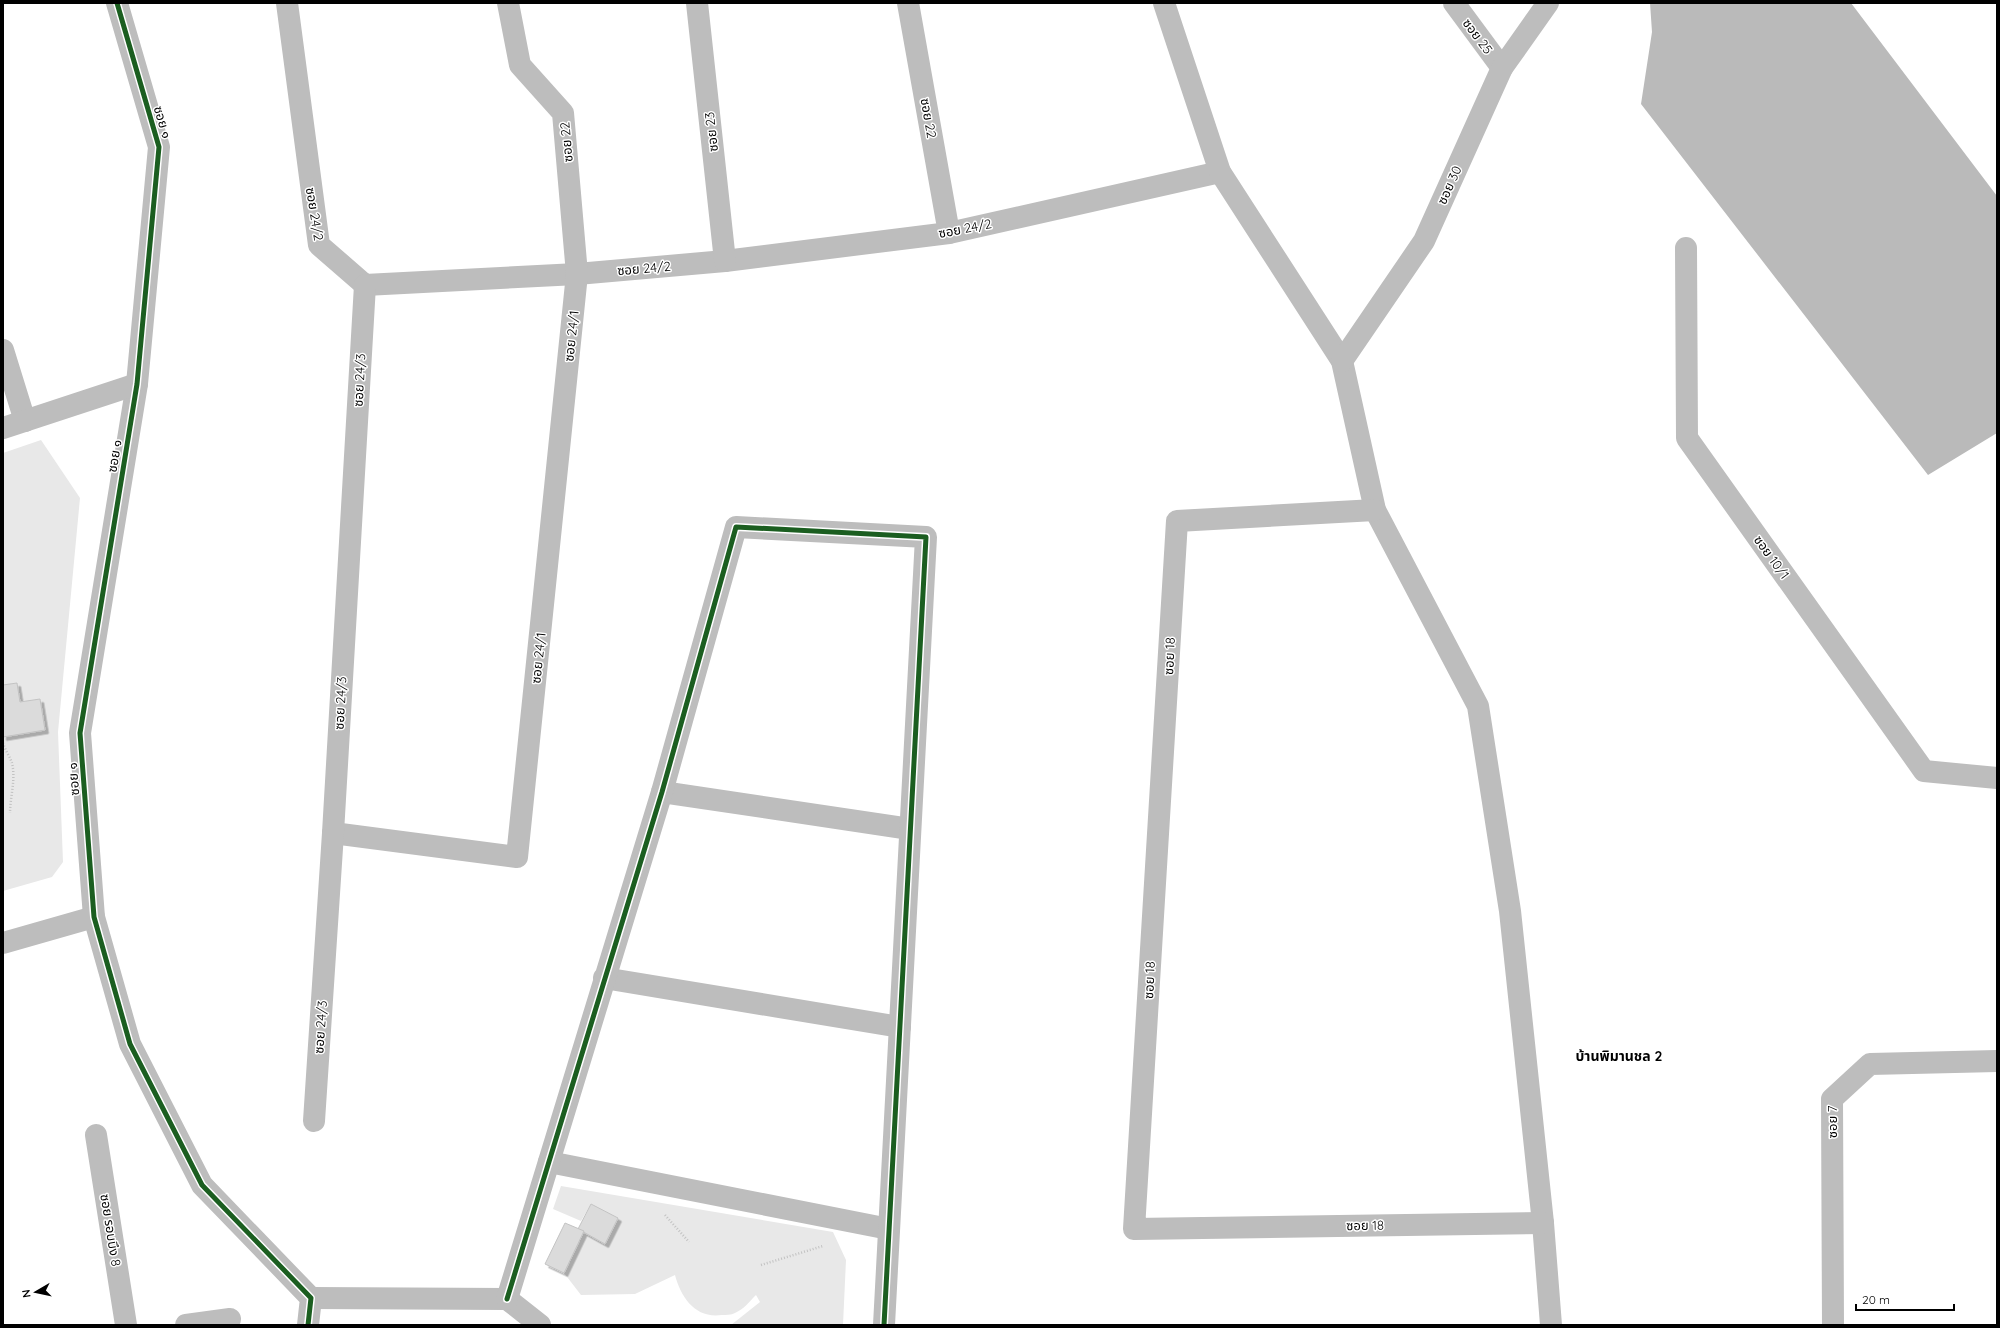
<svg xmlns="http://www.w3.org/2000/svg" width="2000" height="1328" viewBox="0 0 2000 1328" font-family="Quicksand,'Noto Sans Thai',sans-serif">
  <defs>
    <filter id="shadow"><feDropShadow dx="3.5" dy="3.5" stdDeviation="0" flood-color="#0004"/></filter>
  </defs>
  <rect width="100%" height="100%" fill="#fff"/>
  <g fill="#e8e8e8">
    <path d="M41,440L80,498L58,732L63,862L52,877L3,891V453Z"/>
    <path d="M561,1186L833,1232L846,1260L843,1325H731L760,1302L756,1295C749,1302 744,1309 735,1313C731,1315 726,1315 722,1315C696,1319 681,1298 675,1275L635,1294L581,1295L564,1273L584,1231L605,1244L618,1219L591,1204L581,1221L553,1209Z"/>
  </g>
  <path fill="#bababa" d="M1650,3H1851L1997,196V433L1928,475L1641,104L1652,32Z"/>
  <g fill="#dbdbdb" stroke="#c3c3c3" filter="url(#shadow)">
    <path d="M17,683L20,702L40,699L45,730L3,737V685Z"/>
    <path d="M591,1204L618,1218L605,1244L578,1229Z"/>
    <path d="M565,1223L584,1231L564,1273L545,1264Z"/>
  </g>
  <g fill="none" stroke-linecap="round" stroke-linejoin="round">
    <g stroke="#c2c2c2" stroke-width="2.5" stroke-dasharray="1 2" stroke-linecap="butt">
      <path d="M3,743C5,750 10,757 12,763C16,780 10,797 10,813"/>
      <path d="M665,1215L689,1242"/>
      <path d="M761,1265L823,1246"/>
    </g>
    <g stroke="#bdbdbd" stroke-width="22">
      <path d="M117,3L159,147L137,384L80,733L94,917L130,1044L202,1185L311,1298L308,1325"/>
      <path d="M287,3L319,245L365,285L577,274L725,261L949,233L1220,172"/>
      <path d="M697,3L725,261"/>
      <path d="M908,3L949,233"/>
      <path d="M1164,3L1220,172L1342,361L1375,510L1478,706L1510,911L1543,1223L1551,1325"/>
      <path d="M1454,3L1502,68"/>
      <path d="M1686,248L1687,438L1924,771L1997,778"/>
      <path d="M3,350L25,421"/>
      <path d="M1342,361L1424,241L1502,68L1548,3"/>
      <path d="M3,428L137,384"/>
      <path d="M1375,510L1177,521L1134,1229L1543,1223"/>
      <path d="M662,792L910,829"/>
      <path d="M333,833L517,857L577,274L563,113L520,65L508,3"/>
      <path d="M3,943L94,917"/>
      <path d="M604,978L900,1027"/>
      <path d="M314,1121L333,833L365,285"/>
      <path d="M96,1135L126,1325"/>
      <path d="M549,1162L889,1229"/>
      <path d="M311,1298L507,1299L540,1325"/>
      <path d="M507,1299L662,792L736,527L926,537L884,1325"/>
      <path d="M186,1325L230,1319"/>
      <path d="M1833,1325L1832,1099L1870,1064L1997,1061"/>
    </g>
    <g stroke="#fff" stroke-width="8">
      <g id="cycleway">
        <path d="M117,3L159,147L137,384L80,733L94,917L130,1044L202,1185L311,1298L308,1325"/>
        <path d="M507,1299L662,792L736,527L926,537L884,1325"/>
      </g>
    </g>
    <use href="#cycleway" stroke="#1b5e20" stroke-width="5"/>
  </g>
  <g text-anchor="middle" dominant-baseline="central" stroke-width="3" stroke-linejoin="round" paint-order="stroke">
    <g font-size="13" fill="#000" stroke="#fff">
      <text transform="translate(1478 36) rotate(53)">ซอย 25</text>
      <text transform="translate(929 118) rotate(80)">ซอย 22</text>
      <text transform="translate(163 122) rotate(73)">ซอย ๑</text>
      <text transform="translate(711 132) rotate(-96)">ซอย 23</text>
      <text transform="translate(566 142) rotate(-95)">ซอย 22</text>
      <text transform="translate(1449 185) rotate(-66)">ซอย 30</text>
      <text transform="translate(315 214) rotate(81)">ซอย 24/2</text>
      <text transform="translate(965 228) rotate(-11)">ซอย 24/2</text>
      <text transform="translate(644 268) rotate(-5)">ซอย 24/2</text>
      <text transform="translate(571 336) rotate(-84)">ซอย 24/1</text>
      <text transform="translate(359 380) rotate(-87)">ซอย 24/3</text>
      <text transform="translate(114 456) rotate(-81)">ซอย ๑</text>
      <text transform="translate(1772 557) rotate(54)">ซอย 10/1</text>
      <text transform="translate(1169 656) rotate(-87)">ซอย 18</text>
      <text transform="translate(538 658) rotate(-84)">ซอย 24/1</text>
      <text transform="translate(340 703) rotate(-87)">ซอย 24/3</text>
      <text transform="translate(73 779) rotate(-94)">ซอย ๑</text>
      <text transform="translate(1149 980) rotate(-87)">ซอย 18</text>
      <text transform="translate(320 1027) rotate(-86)">ซอย 24/3</text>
      <text transform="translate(1832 1122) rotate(-90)">ซอย 7</text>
      <text transform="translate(1365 1225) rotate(-1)">ซอย 18</text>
      <text transform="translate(111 1230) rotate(81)">ซอย รอบบึง 8</text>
    </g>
    <g font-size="14" font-weight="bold" fill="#000" stroke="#fff">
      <text x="1619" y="1056">บ้านพิมานชล 2</text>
    </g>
  </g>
  <rect width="2000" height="1328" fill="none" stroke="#000000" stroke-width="8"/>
  <g transform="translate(36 1292) rotate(261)" stroke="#ffffff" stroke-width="3" paint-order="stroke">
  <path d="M0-3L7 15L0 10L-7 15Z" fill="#000000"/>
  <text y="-6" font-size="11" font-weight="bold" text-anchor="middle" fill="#000000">N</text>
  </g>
  <path d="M1856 1304v6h98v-6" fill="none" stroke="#000000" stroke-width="2"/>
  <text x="1862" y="1304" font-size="12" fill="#000000" stroke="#ffffff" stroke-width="3" paint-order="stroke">20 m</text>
</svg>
